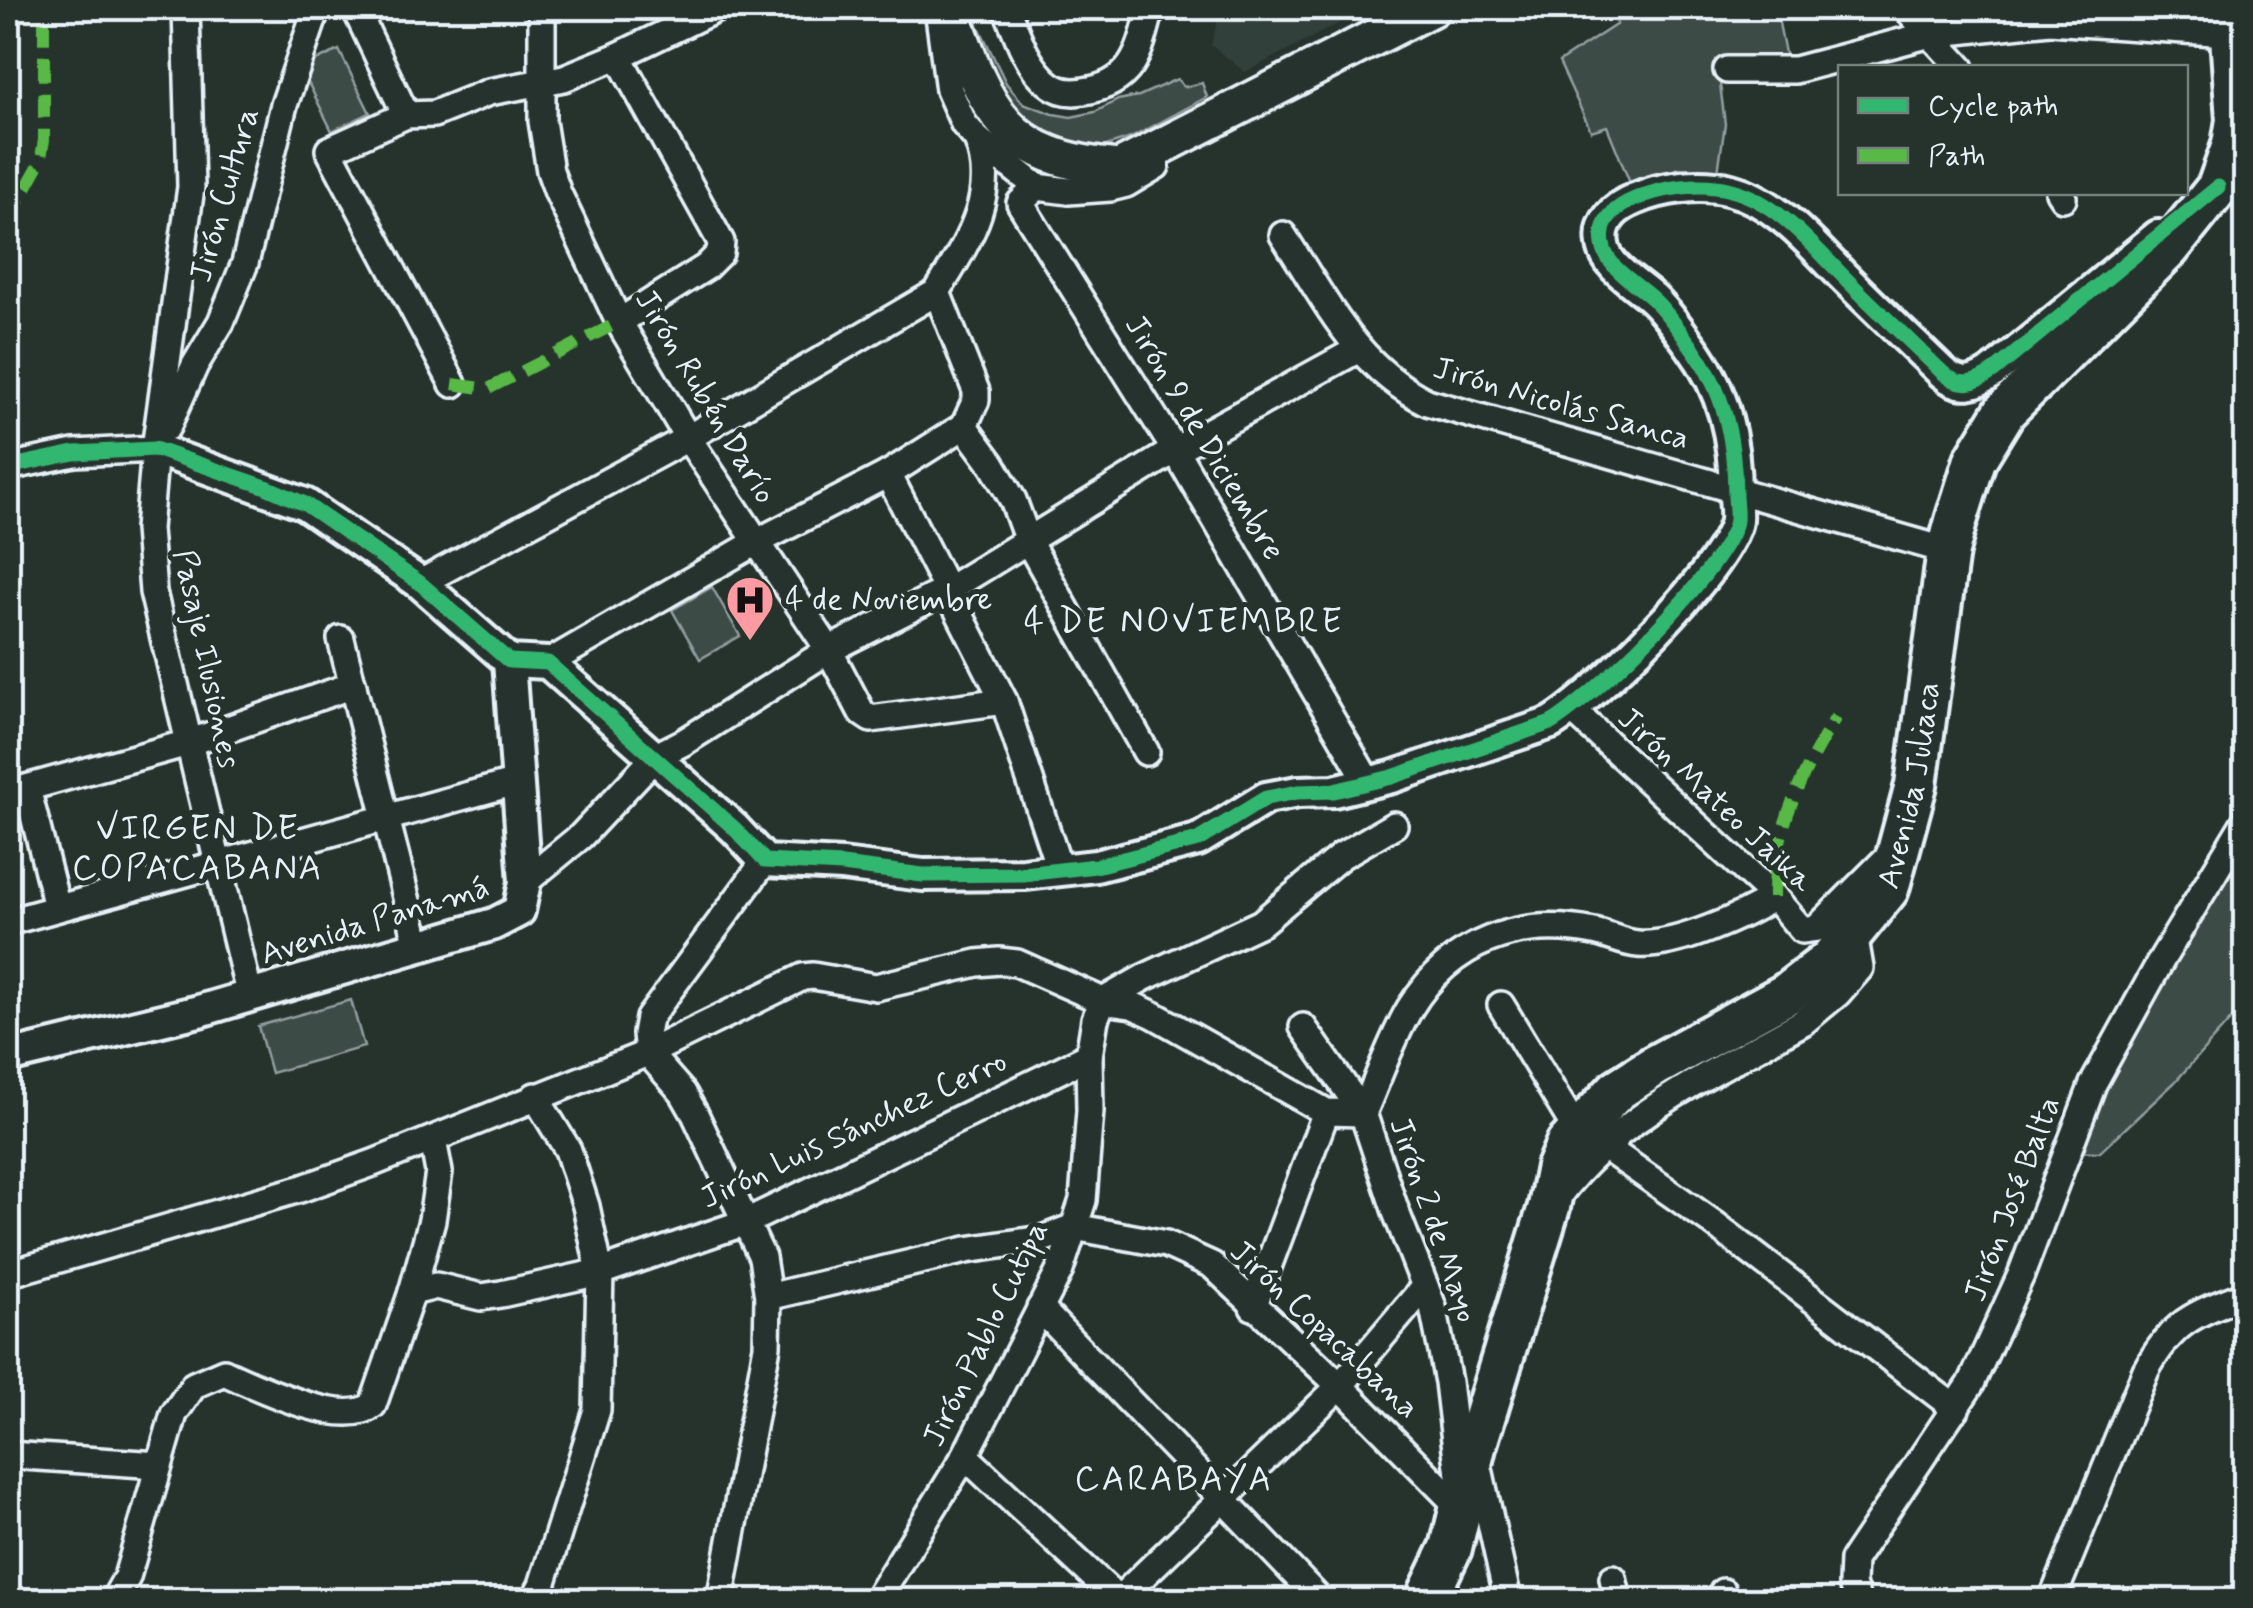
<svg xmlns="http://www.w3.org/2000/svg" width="2253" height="1608" viewBox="0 0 2253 1608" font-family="Mynerve,sans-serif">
  <rect width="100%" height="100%" fill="#26332d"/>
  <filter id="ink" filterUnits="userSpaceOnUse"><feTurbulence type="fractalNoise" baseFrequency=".01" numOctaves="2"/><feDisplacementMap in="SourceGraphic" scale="20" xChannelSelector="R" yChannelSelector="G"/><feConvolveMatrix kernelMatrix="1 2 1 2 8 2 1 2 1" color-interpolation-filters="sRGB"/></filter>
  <g filter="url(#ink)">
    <path fill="#333f3a" d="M1221,8H1368L1245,72L1211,45Z"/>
    <g fill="#3e4b47" stroke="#939ea0" stroke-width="2.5">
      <path d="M955,8H970L1006,83L1023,103L1053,114L1071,117L1095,112L1118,100L1139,96L1177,79L1184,87L1202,83L1207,97L1131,138L1106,146L1071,148L1011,117Z"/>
      <path d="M1609,8H1776L1786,58L1717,60L1725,124L1718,172L1680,168L1630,183L1607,126L1591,131L1559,62L1617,24Z"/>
      <path d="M339,50L370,113L332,131L301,68Z"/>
      <path d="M712,587L740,636L700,659L672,610Z"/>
      <path d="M2245,811V1004L2174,1083L2100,1152L2059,1151Z"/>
      <path d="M351,1000L364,1047L271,1073L258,1026Z"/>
    </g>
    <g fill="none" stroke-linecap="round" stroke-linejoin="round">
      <g stroke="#e8f1f8" stroke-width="32">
        <g id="minor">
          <path d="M186,8L191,187L155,449L148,529L153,592L250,997"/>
          <path d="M355,8L406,115"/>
          <path d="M542,8V121L550,171L558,193L619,322L688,438L829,650L862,713L871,719L1004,701"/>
          <path d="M938,8L949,90L964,124L977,139L1037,187L1068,191L1110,188L1126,184L1156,166"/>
          <path d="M1006,8C1016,30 1024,59 1042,77C1054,90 1066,94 1084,91C1134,84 1140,51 1151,8"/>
          <path d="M1906,8L1961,68"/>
          <path d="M618,56L721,242L720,253L706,267L619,322"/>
          <path d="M1727,70H1795L1931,34L2049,21L2229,33"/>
          <path d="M977,139C1000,196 966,244 937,292L976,391V400L964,426L992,464L1013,500L1028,541L1146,752"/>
          <path d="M1037,187L1020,203L1175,450L1368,782"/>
          <path d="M2059,192L2063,198"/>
          <path d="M1283,235C1325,299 1356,367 1427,402L1948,551"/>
          <path d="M453,384L329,150L406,115L434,114L489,92L564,78L618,56L718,8"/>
          <path d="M167,427L195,365L221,322L245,263L284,105L317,8"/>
          <path d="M8,467L74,453L155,449"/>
          <path d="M888,474L1004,701L1060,871"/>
          <path d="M420,583L688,438L937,292"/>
          <path d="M341,639L418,945"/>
          <path d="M548,663L755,543L888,474L964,426"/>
          <path d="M1572,710L1774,897L1802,930L1817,928L1893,852"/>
          <path d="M27,788L57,907"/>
          <path d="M8,793L188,743L353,685"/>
          <path d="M525,882L581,836L656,756L684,742L829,650L949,589L1175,450L1357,350"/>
          <path d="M8,922L516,782"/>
          <path d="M1501,1005L1577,1131"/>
          <path d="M1303,1027L1363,1113L1396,1212L1433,1307L1448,1382L1459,1475"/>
          <path d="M648,1053L683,1093L695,1114L762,1257L768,1297L767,1346L720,1600"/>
          <path d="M648,1053L646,1034L649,1018L765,861"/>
          <path d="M1602,1145L1713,1223L1956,1409"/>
          <path d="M1558,1196C1620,1114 1715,1072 1803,1022L1838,993L1860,968L1854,933"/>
          <path d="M8,1274L300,1189L373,1163L648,1053L803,977L813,976L876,987L977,963L999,961L1017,963L1103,1001L1132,1005L1154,1015L1326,1112L1363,1113C1378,1079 1391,1040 1410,1008C1451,941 1519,917 1594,932C1609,935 1623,943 1638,944C1675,947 1744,916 1774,897"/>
          <path d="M412,1292L436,1286L481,1297L501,1294L600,1272L746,1222L1089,1056"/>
          <path d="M768,1297L966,1250L1042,1239L1074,1227L1166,1244L1212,1265L1340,1386L1462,1510"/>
          <path d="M1253,1307L1326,1112"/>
          <path d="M1040,1308L1320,1600"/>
          <path d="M8,1455L159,1465"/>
          <path d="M965,1456L1119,1600"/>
          <path d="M1478,1464L1508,1600"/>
          <path d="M1613,1578L1618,1600"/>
          <path d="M1723,1592L1725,1600"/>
          <path d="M114,1600L127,1577L174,1414L194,1385L224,1372C255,1386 344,1429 373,1405L412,1292L432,1220L439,1172L433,1140"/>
          <path d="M534,1600L542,1585L597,1410L600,1272L586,1206L568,1150L535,1096"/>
          <path d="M876,1600L965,1456L1060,1270L1083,1200L1090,1111L1089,1056L1095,1019L1103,1001L1145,977L1261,923L1341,856L1394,825"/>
          <path d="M1118,1600L1340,1386L1425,1286"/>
          <path d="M1857,1600L1852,1584L1853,1560L1971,1384L2021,1275L2093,1084L2163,957L2246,820"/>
          <path d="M2052,1600L2146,1370C2174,1320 2194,1314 2246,1294"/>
        </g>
      </g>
      <g stroke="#e8f1f8" stroke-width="38">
        <g id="tertiary">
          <path d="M155,449L305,504L420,583L509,661L548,663L734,828L765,861L842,865L923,875L1024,874L1096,866L1198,840L1266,798L1298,792L1334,791L1392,777L1551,723C1597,695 1719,575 1735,525C1738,516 1735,504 1735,495C1735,440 1724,390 1691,346C1679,330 1667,312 1653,299C1636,283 1606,268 1603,244C1599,221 1615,207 1635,199C1663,187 1701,182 1731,190C1779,202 1816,250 1850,283C1880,313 1911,342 1942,372C1961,389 1975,384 1994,371L2158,236"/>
          <path d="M8,1057L199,1011L494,924L519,911L525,882L509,661"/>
        </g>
      </g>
      <g stroke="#e8f1f8" stroke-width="42">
        <path id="secondary" d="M950,8C986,107 1001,159 1119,168L1432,8"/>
      </g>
      <g stroke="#e8f1f8" stroke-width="48">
        <g id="trunk">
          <path id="s1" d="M1426,1600L1451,1548L1475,1447L1549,1207L1557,1167L1567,1144L1617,1090L1656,1065L1786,994L1830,960L1888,889L1916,785L1948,551L1956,521L1975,460L2005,411L2169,248L2218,187L2233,145L2237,120L2229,8"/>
        </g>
      </g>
      <use href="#minor" stroke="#26332d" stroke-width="25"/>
      <use href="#tertiary" stroke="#26332d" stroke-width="30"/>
      <use href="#secondary" stroke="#26332d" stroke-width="35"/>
      <use href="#trunk" stroke="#26332d" stroke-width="40"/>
      <g stroke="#58b947" stroke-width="12" stroke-dasharray="25 12" stroke-linecap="butt">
        <path d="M8,220L40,163L44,140V8"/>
        <path d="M453,384L488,389L619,322"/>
        <path d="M1774,897C1773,831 1802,772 1836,717"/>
      </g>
      <g stroke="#26332d" stroke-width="21">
        <path id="cycleway" d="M8,467L74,453L155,449L266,487L305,504L420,583L509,661L548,663L734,828L765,861L842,865L923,875L1024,874L1096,866L1198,840L1266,798L1298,792L1334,791L1392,777L1551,723C1597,695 1719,575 1735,525C1738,516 1735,504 1735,495C1735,440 1724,390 1691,346C1679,330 1667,312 1653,299C1636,283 1606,268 1603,244C1599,221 1615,207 1635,199C1663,187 1701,182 1731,190C1779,202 1816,250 1850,283C1880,313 1911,342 1942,372C1961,389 1975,384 1994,371L2218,187"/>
      </g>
      <use href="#cycleway" stroke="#33b770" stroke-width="15"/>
    </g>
  </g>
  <defs>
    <g id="hospital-pin" transform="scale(2.5)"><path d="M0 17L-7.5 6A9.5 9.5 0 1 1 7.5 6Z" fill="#ff9aa2" stroke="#26332d"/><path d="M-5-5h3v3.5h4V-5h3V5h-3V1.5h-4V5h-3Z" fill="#111"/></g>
  </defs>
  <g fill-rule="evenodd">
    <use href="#hospital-pin" x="750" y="600"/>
  </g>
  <g text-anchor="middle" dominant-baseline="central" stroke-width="10" stroke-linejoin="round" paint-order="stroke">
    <g font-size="32" fill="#e8f1f8" stroke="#26332d">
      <text transform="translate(225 195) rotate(-74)">Jirón Cultura</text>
      <text transform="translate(705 397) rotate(59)">Jirón Rubén Darío</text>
      <text transform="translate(1561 404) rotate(16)">Jirón Nicolás Sanca</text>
      <text transform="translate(1204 438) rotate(59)">Jirón 9 de Diciembre</text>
      <text transform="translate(206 659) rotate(78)">Pasaje Ilusiones</text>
      <text stroke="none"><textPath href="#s1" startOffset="1000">Avenida Juliaca</textPath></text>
      <text transform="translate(1715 800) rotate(43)">Jirón Mateo Jaika</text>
      <text transform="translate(375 921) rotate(-17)">Avenida Panamá</text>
      <text transform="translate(854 1130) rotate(-25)">Jirón Luis Sánchez Cerro</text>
      <text transform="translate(2013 1199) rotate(-69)">Jirón José Balta</text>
      <text transform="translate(1433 1220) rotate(71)">Jirón 2 de Mayo</text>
      <text transform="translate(1324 1330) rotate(43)">Jirón Copacabana</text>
      <text transform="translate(986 1334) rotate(-64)">Jirón Pablo Cutipa</text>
    </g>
    <g font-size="32" fill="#e8f1f8" stroke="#26332d" text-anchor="start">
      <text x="785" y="600">4 de Noviembre</text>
    </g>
    <g font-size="35" letter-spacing="2.5" fill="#e8f1f8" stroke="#26332d">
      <text x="1184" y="622">4 DE NOVIEMBRE</text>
      <text x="198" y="829">VIRGEN DE<tspan x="198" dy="40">COPACABANA</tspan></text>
      <text x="1174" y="1480">CARABAYA</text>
    </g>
  </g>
  <rect width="2253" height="1608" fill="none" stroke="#26332d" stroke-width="40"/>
  <rect x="20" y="20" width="2213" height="1568" fill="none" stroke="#e8f1f8" stroke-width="4" filter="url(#ink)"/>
  <rect x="1838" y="65" width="350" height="130" fill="#26332d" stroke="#747f7e" stroke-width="2.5"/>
  <rect x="1858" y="98" width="50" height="15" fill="#33b770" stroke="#747f7e" stroke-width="2.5"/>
  <text x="1928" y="115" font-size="30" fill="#e8f1f8">Cycle path</text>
  <rect x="1858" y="148" width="50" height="15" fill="#58b947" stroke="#747f7e" stroke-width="2.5"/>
  <text x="1928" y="165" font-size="30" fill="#e8f1f8">Path</text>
</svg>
